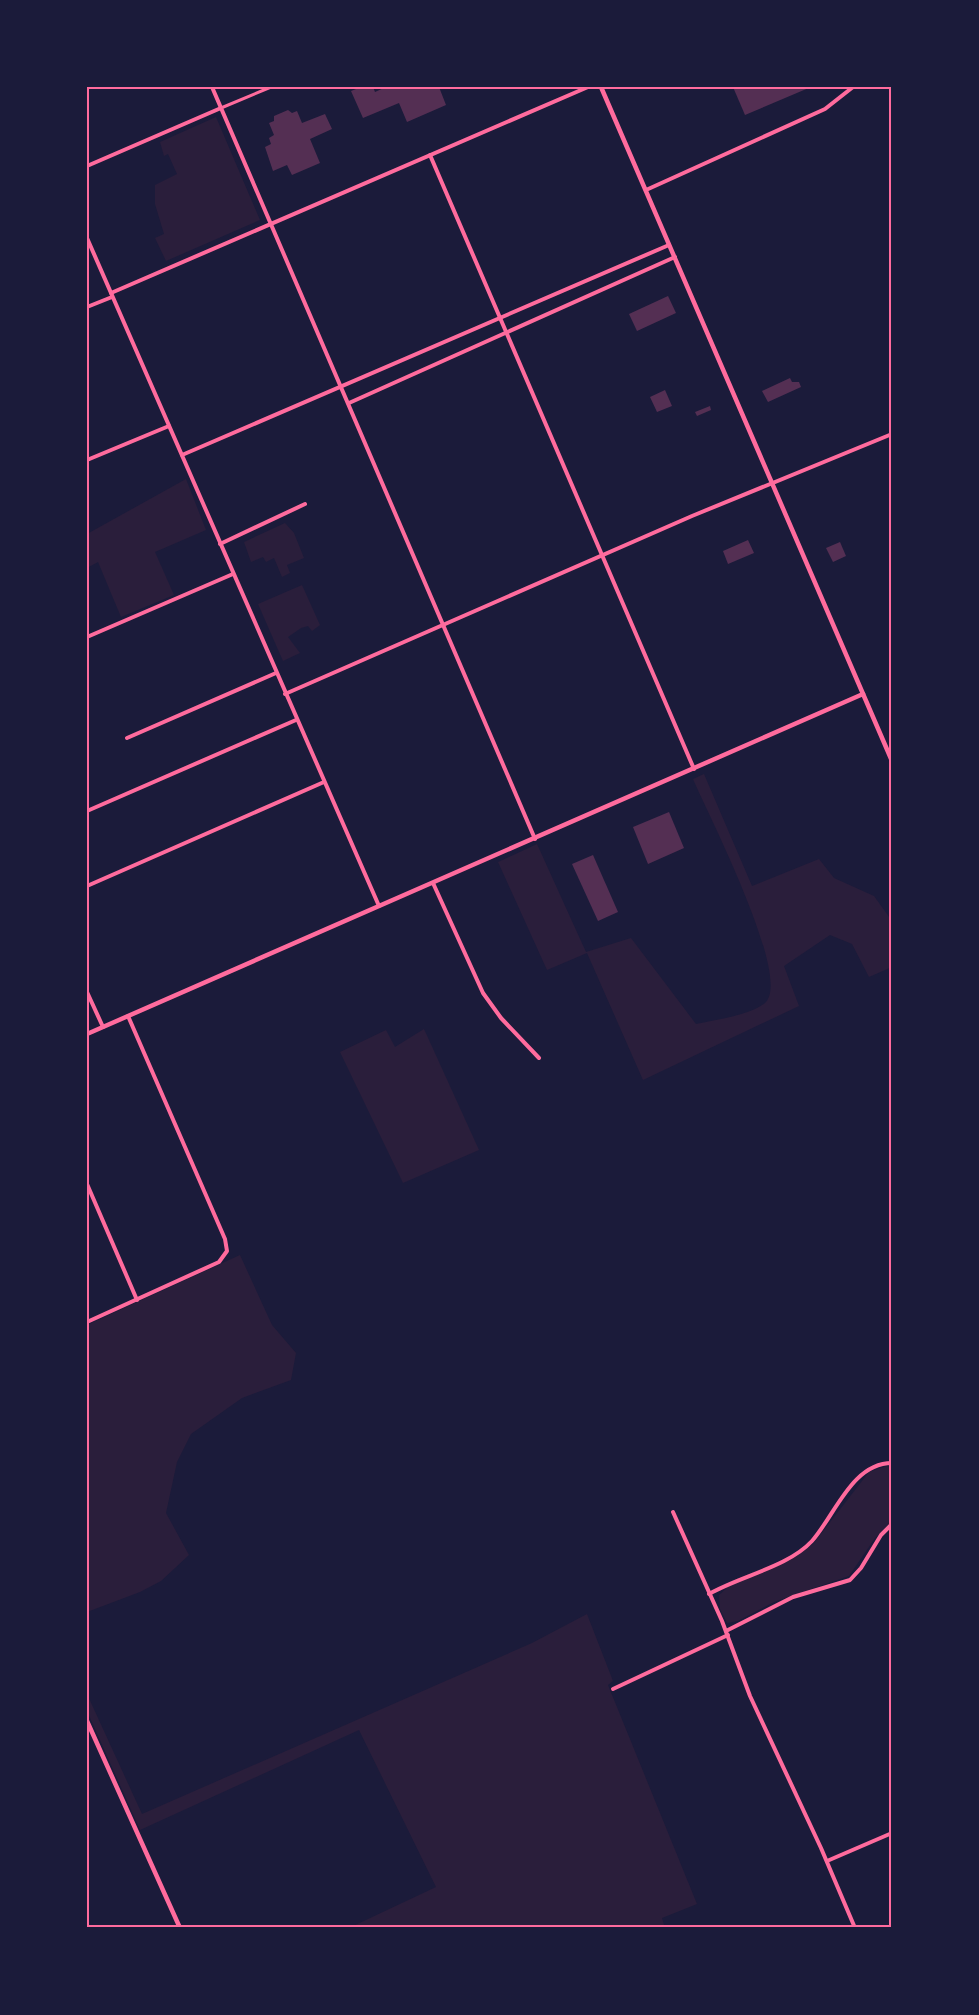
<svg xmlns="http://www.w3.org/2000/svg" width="979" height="2015" viewBox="0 0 979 2015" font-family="'Roboto Condensed',sans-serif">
  <rect width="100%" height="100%" fill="#1b1b3a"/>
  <g fill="#2a1e3b">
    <path d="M216,117L260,220L166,261L155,238L164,234L155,204V185L177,174L168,154L164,156L160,142Z"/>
    <path d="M186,479L206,530L155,552L174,595L121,617L98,562L87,568V534Z"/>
    <path d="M285,523L294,533L304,558L287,565L290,573L282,577L274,558L266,562L263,557L251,562L244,542Z"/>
    <path d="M302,585L320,625L312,631L308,626L301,628L288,637L300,653L283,661L258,604Z"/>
    <path d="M704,774L752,886L819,859L834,878L874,896L892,921V967L869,977L852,944L830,935L784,966L799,1006L643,1080L587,953L547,970L498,862L537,844L586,952L631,938L696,1024C714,1020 753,1015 766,1002C791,975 708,814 693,779Z"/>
    <path d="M424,1029L479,1150L403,1183L340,1052L386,1030L395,1047Z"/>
    <path d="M240,1255L272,1325L296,1353L291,1380L242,1398L191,1434L177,1462L166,1513L189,1555L161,1581L140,1592L87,1612V1325Z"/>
    <path d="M887,1466L892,1467V1521L875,1538L849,1576L774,1602L738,1621L727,1623L720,1609L719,1595L731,1584L784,1563L813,1544L869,1472Z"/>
    <path d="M587,1614L613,1681L608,1685L697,1904L662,1918L665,1928H349L436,1887L359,1730L140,1830L87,1711V1694L142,1814L532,1643Z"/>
  </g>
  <g fill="#542f53">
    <path d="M361,87H373L375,92L386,87H439L446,105L407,122L399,103L363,118L351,91Z"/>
    <path d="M733,87H811L745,115Z"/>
    <path d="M288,110L292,113L297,111L302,123L325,114L332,129L310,139L320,163L292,175L287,165L273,171L265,147L271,144L269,138L274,135L269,123L274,121V116Z"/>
    <path d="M668,296L676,313L637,331L629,314Z"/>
    <path d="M790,378L792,382H799L801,387L768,402L762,391Z"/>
    <path d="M665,390L672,406L657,412L650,397Z"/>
    <path d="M710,406L711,410L697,416L695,412Z"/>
    <path d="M748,540L754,553L728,564L723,551Z"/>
    <path d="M840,542L846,556L833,562L826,548Z"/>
    <path d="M669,812L684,848L648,864L633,827Z"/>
    <path d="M593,855L618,912L598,921L572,864Z"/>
  </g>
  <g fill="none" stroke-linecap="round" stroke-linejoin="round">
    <path stroke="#ff6b9d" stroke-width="3" d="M221,108L271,87"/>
    <g stroke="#ff6b9d" stroke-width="4">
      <path d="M212,87L535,839"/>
      <path d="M430,155L694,769"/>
      <path d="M87,166L221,108"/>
      <path d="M646,190L825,109L853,87"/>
      <path d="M87,238L379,906"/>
      <path d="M111,293L588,87"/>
      <path d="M87,307L112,297"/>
      <path d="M349,403L675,257"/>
      <path d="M182,455L669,245"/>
      <path d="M87,460L169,426"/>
      <path d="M220,544L305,504"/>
      <path d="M87,637L233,574"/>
      <path d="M285,694L692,516L892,434"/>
      <path d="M127,738L276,673"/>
      <path d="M87,811L296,720"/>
      <path d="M433,883L483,993L501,1018L539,1058"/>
      <path d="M87,886L324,782"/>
      <path d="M87,992L103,1027"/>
      <path d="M87,1184L137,1300"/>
      <path d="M87,1322L219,1262L227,1251L225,1239L128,1016"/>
      <path d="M673,1512L722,1621L750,1696L821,1848L855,1928"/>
      <path d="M709,1594C740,1576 788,1567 812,1541C835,1515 852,1463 892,1463"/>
      <path d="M726,1631L793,1597L850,1580L861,1568L881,1535L892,1524"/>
      <path d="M613,1689L728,1635"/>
      <path d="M827,1861L892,1833"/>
    </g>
    <g stroke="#ff6b9d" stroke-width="4.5">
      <path d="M601,87L892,761"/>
      <path d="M87,1034L863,694"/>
      <path d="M87,1721L180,1928"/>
    </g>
  </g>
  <rect width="979" height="2015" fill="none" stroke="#1b1b3a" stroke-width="177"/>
  <rect x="88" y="88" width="802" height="1838" fill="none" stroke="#ff6b9d" stroke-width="2"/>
</svg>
